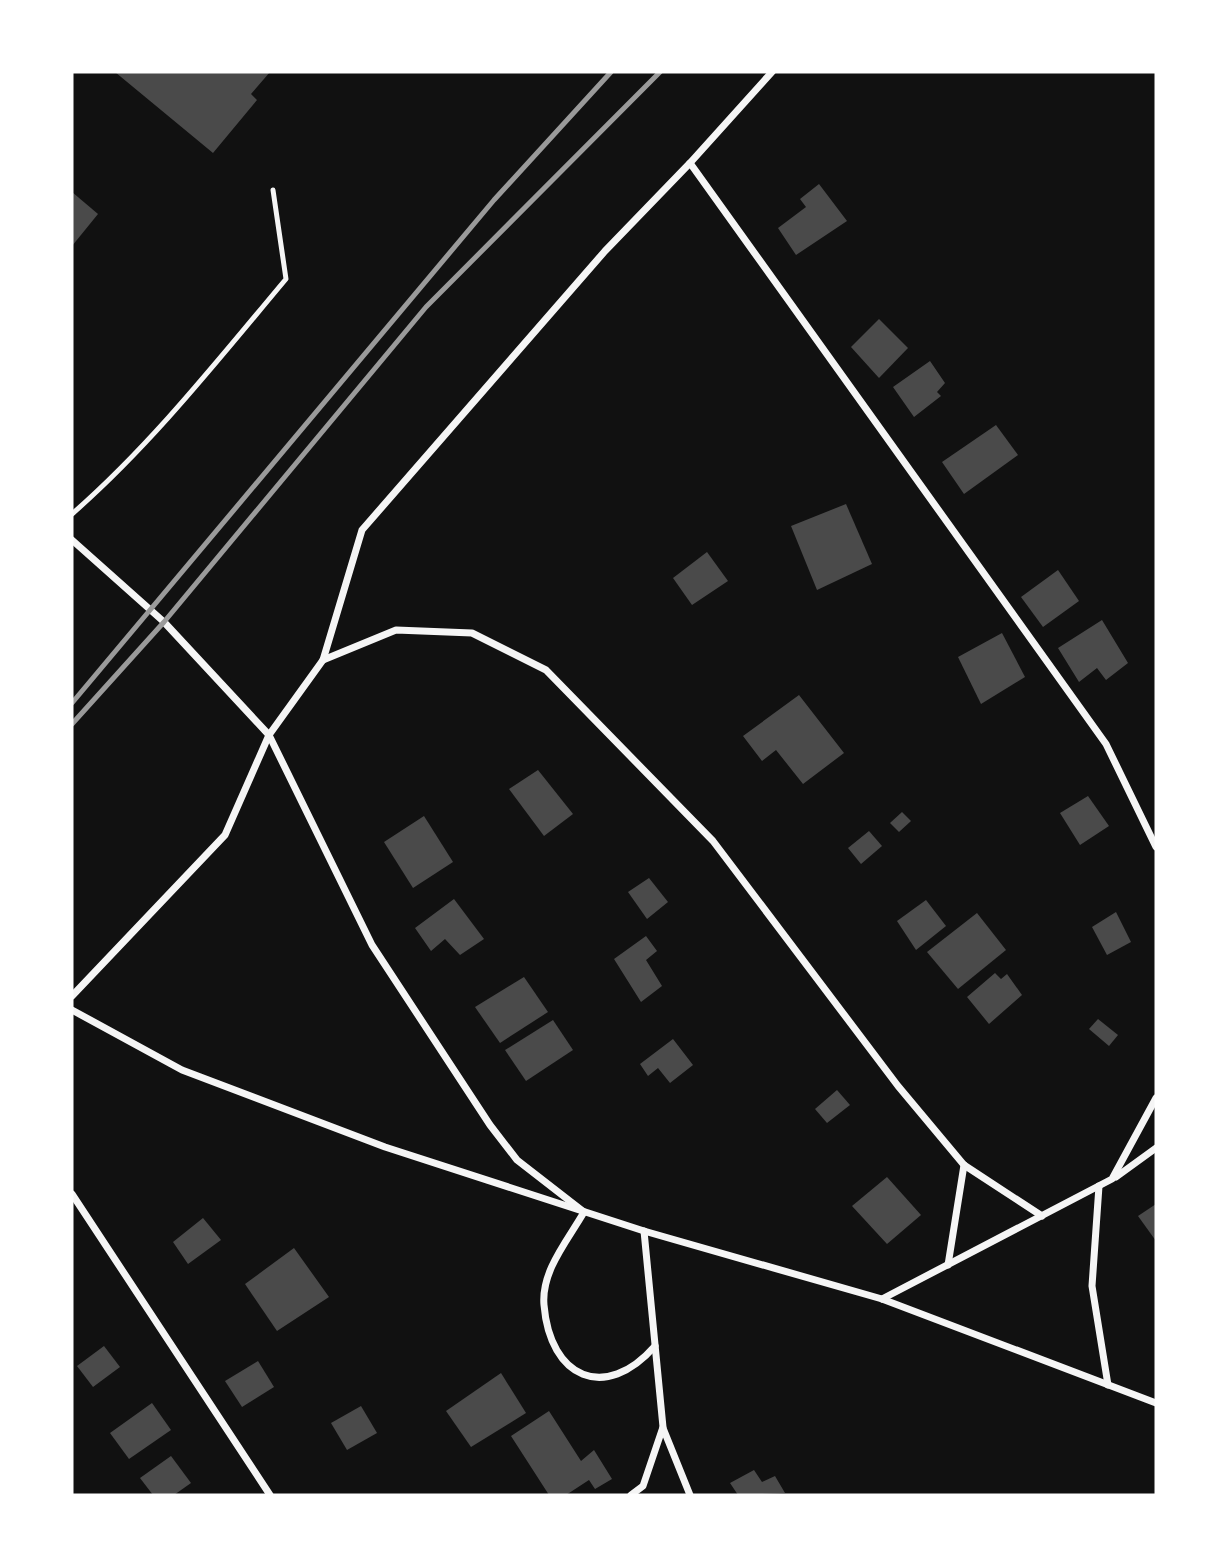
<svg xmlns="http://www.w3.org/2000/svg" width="1228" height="1567" viewBox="0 0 1228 1567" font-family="Rubik,sans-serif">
  <rect width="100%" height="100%" fill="#111"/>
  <g fill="#4a4a4a">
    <path d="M115,72H270L251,94L257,100L213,153Z"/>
    <path d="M819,184L847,221L796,255L778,228L806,207L800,199Z"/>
    <path d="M72,192L98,214L72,246Z"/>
    <path d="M879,319L908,348L879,378L851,347Z"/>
    <path d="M930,361L945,383L937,392L941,396L914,417L893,387Z"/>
    <path d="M996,425L1018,455L964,494L942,462Z"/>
    <path d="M846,504L872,564L817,590L791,526Z"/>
    <path d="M707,552L728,581L692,605L673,578Z"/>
    <path d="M1058,570L1079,601L1043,627L1021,597Z"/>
    <path d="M1102,620L1128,663L1106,680L1097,668L1079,682L1058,648Z"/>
    <path d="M1002,633L1025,677L981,704L958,657Z"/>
    <path d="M799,695L844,753L803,784L776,750L762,761L743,736Z"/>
    <path d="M538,770L573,814L544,836L509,789Z"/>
    <path d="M1088,796L1109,826L1080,845L1060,813Z"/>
    <path d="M902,812L911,821L899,832L890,823Z"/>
    <path d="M424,816L453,862L413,888L384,842Z"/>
    <path d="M869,831L882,846L861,864L848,848Z"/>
    <path d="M649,878L668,902L647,919L628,892Z"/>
    <path d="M454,899L484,939L460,955L445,939L431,951L415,928Z"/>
    <path d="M926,900L946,926L916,950L897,921Z"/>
    <path d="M1116,912L1131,942L1107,955L1092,927Z"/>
    <path d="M977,913L1006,950L958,989L927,952Z"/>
    <path d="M646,936L657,951L646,960L662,986L641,1002L614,959Z"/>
    <path d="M995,973L1001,979L1007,974L1022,995L989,1024L967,997Z"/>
    <path d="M524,977L548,1012L500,1043L475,1007Z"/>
    <path d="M1098,1019L1118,1035L1109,1046L1089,1029Z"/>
    <path d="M553,1020L573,1050L526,1081L505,1050Z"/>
    <path d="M673,1039L693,1065L670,1083L658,1068L648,1076L640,1064Z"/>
    <path d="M837,1090L850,1105L827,1123L815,1109Z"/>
    <path d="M887,1177L921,1215L887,1244L852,1206Z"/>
    <path d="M1156,1204V1241L1138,1216Z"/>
    <path d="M203,1218L221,1240L188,1264L173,1242Z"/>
    <path d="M294,1248L329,1297L277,1331L245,1284Z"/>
    <path d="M104,1346L120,1367L93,1387L77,1366Z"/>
    <path d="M258,1361L274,1387L242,1407L225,1381Z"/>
    <path d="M501,1373L526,1413L471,1447L446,1411Z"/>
    <path d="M152,1403L171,1430L129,1459L110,1433Z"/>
    <path d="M361,1406L377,1433L347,1450L331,1423Z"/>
    <path d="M549,1411L581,1461L594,1450L612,1479L595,1489L589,1480L566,1495H549L511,1436Z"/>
    <path d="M171,1456L191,1483L174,1495H153L140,1478Z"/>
    <path d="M754,1470L762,1482L775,1476L785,1493L738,1495L730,1483Z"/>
  </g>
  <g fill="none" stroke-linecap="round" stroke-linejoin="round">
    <path stroke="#f5f5f5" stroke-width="5" d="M72,514C151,445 218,360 286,279L273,190"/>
    <g stroke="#f5f5f5" stroke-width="7">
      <path d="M690,163L1106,744L1156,847"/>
      <path d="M72,540L164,622L269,735L372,945L490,1125L517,1160L584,1212C568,1240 541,1271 544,1305C550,1378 605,1403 655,1346"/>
      <path d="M323,660L396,630L472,633L546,670L713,841L898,1086L964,1165L1042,1216"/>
      <path d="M72,996L225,835L269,735L323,660L362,530L605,251L690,163L772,72"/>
      <path d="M72,1010L182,1070L385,1147L644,1231L882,1299L1156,1403"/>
      <path d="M1116,1177L1156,1148"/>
      <path d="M1099,1186L1092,1286L1108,1385"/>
      <path d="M72,1194L270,1495"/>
      <path d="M948,1265L964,1165"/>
      <path d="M882,1299L1112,1179L1156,1098"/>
      <path d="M663,1428L690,1495"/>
      <path d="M631,1495L643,1486L663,1427L644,1231"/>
    </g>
    <g stroke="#9a9a9a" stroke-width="5">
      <path d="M72,703L494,200L611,72"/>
      <path d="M72,724L164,622L426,307L660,72"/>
    </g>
  </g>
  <rect width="1228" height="1567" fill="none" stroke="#ffffff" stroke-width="147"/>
</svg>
